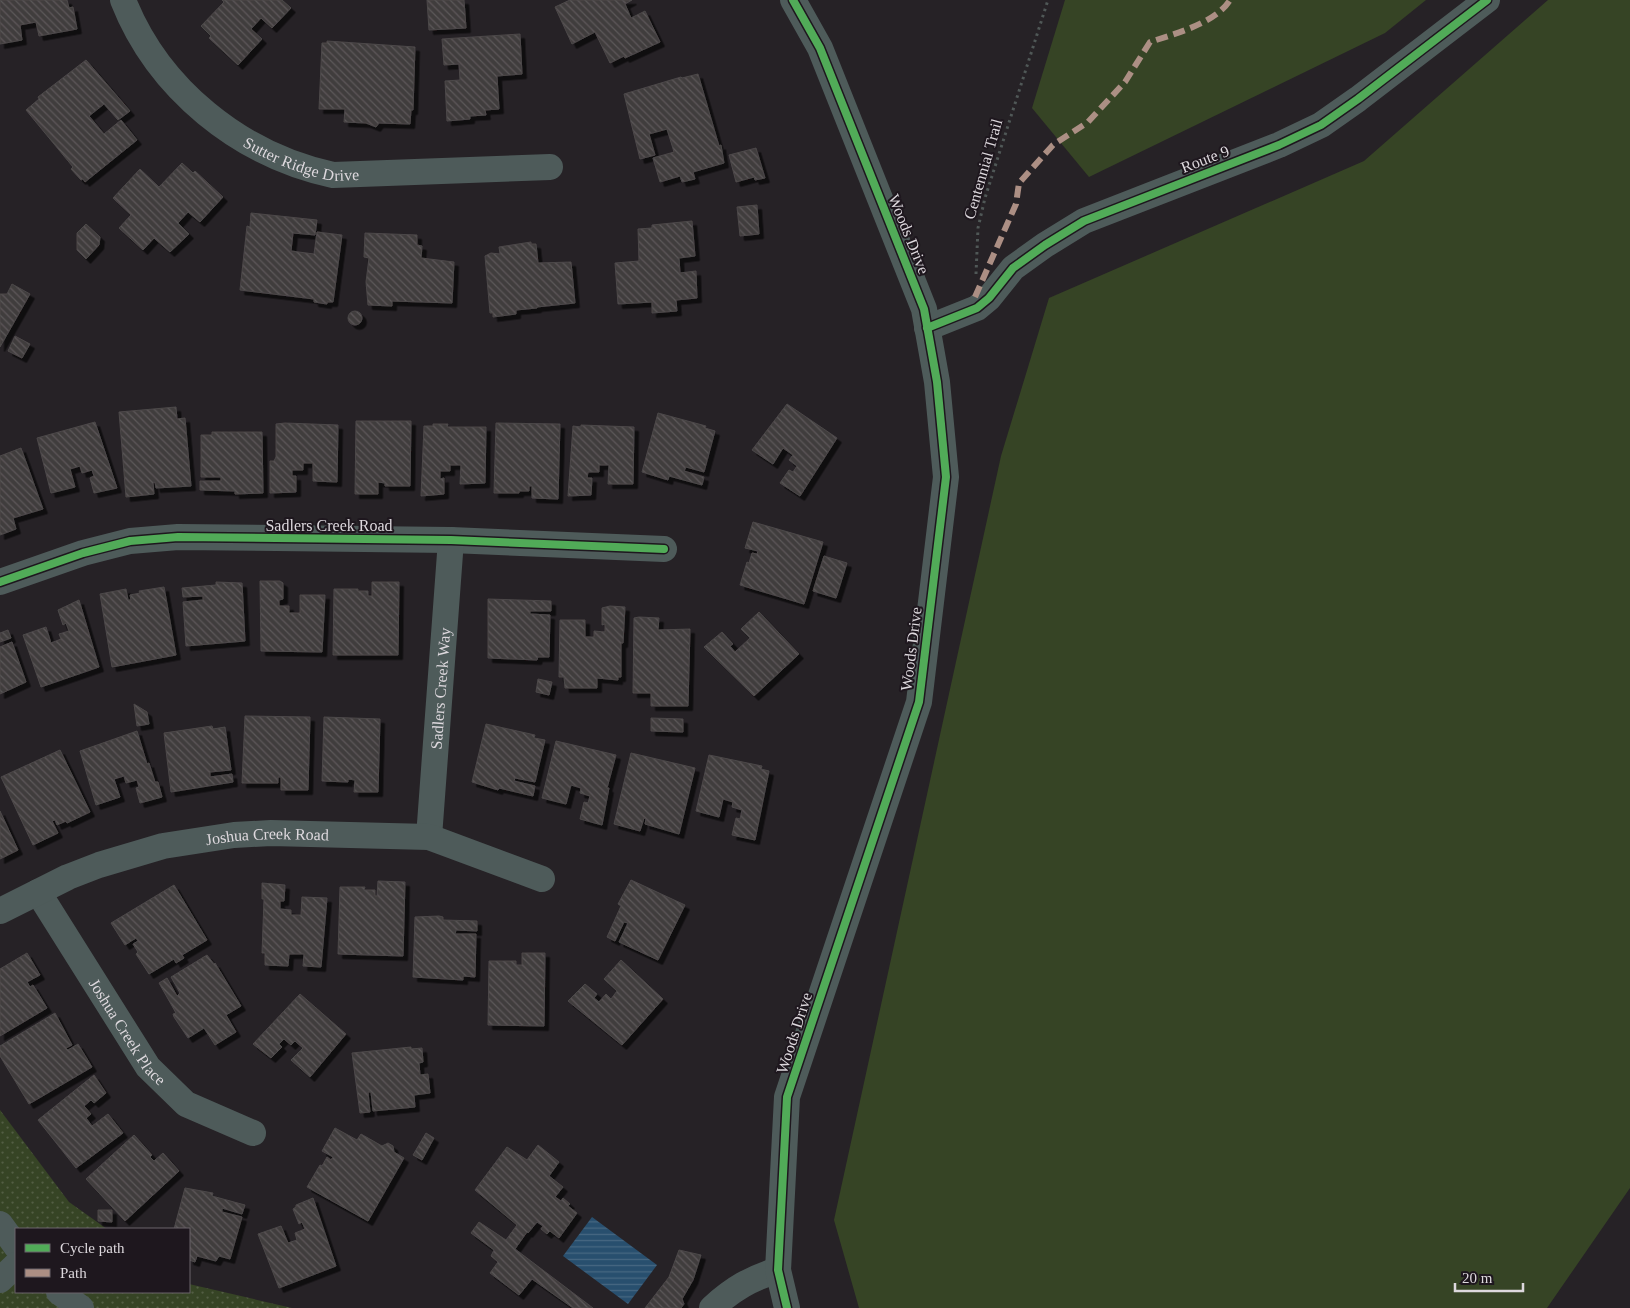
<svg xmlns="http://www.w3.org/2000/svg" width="1630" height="1308" viewBox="0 0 1630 1308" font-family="Georgia,serif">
  <defs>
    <pattern id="park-dots" width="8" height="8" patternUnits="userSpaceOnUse" patternTransform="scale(1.25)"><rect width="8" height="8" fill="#364425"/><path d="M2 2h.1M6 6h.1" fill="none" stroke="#535e44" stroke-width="1.8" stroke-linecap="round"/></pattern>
    <pattern id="water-rules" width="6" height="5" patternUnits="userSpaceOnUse" patternTransform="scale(1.25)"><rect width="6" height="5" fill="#284f6e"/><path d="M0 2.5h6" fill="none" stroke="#476882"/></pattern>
    <pattern id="building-back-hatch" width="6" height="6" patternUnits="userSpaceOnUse" patternTransform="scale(1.25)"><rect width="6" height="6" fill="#413d3e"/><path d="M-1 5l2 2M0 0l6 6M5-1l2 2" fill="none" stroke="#5c5859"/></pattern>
    <filter id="shadow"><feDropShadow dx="4.5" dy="4.5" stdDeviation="0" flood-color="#0009"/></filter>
  </defs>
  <rect width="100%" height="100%" fill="#262226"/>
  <g fill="#364425">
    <path d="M1065,0H1426L1385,33L1089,177L1032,108Z"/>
    <path d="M1548,0H1630V1188L1547,1308H859L834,1220L1001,456L1049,298L1364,161Z"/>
  </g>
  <path fill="url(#park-dots)" d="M0,1110L69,1202L107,1229H16V1292H189V1284L292,1308H0Z"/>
  <path fill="url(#water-rules)" d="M592,1217L657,1265L628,1304L563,1256Z"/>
  <g fill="url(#building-back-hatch)" stroke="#4c4849" filter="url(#shadow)">
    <path d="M0,0H67L69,8L73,7L77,29L39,36L36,22L20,25L22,40L0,44Z"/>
    <path d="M222,0H282L291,8L272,28L261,18L251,29L262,39L238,65L209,38L211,36L201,26L224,2Z"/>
    <path d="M427,0H464L466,28L429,30Z"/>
    <path d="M570,0H632L625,4L631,18L645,11L660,42L625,58L624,56L610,63L595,32L572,44L555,7Z"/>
    <path d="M520,34L522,74L497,76L499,109L485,110L486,115L470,116V119L447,121L445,81L460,80L459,64L444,65L442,39Z"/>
    <path d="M327,41L415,47L413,110H411L410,124L379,123L376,127L366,123L344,122L345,109H319L322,43H327Z"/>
    <path d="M86,60L130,111L118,120L104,104L89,116L104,134L121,120L137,140L85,182L83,179L81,180L71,169L73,167L26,110L39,99L38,97Z"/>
    <path d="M698,74L719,146L721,145L724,163L693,172L695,179L682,182L680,176L660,182L653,158L674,152L667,129L649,134L655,155L640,159L624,94L681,77L682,78Z"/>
    <path d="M756,148L765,178L755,180L754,177L736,182L729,155Z"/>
    <path d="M182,163L193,173L195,171L223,197L200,222L188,212L178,223L189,234L170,252L154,238L143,250L119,228L131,215L113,198L140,169L159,187Z"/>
    <path d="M757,205L759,234L740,236L737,207Z"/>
    <path d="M251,213L317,220L315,235L293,233L291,251L314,254L317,232L342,235L333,302H327V304L314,302V299L240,290L247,226L250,227Z"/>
    <path d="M692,221L695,256L679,258L680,273L696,271L697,298L676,300L677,311L652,313V302L618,304L615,263L639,261L638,229L652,228V225Z"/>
    <path d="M86,224L100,237L99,245L86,259L77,250V233Z"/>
    <path d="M365,233L417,235V245L422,246L421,258L454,262L452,303L392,301V306L368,305L366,282L369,258L364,257Z"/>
    <path d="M531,242V244H536L538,263L571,262L575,303L537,307V308L516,310V314L493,317V313H490L485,256L491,253L500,254L499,247Z"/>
    <path d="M12,284L30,294L0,347V294H7Z"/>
    <circle cx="355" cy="318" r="7"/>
    <path d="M15,336L30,344L22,358L8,351Z"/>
    <path d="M787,404L837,438L800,496L780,483L789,470L793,472L797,466L789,460L793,455L783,448L773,464L752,450Z"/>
    <path d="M176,407L177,419L185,418L191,486L156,488L155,482L153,483L154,494L126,497L119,412Z"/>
    <path d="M658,413L706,426L705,428L715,431L704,472L686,467L684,471L704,477L702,485L669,476L668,480L642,472Z"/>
    <path d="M356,421H411L410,486H385V483L378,482V494H355Z"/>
    <path d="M95,422L117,488L94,493L90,478L94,476L92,470L82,473L80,466L70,469L75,487L51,493L37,438Z"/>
    <path d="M285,423L338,425L337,482L313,481V463H303V470H292V476H296V492L270,493V461H274L276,457V424Z"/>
    <path d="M496,423L560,424L558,499L532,498V486H529V491H519V493H494Z"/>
    <path d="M433,424H448L447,427H486L485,483L460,484L461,465H450V471H440V479L444,478V494L421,496L424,426H433Z"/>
    <path d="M581,425L634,427L633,484H608L609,465H599V472H588L587,478H592L591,495L568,496L573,426L581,427Z"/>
    <path d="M212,432H262L263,493L235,494V491L200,490V481H221V477H201V435H212Z"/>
    <path d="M21,448L43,509L13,518L16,529L0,535V456Z"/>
    <path d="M753,522L823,542L804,604L740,585L747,562L749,563L752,553L757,554L758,551L745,548Z"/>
    <path d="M824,556L847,563L836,598L813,591Z"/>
    <path d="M260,581H280L283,583V599L279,600V606H289V613H300V595H325L322,652L261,651Z"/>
    <path d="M216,582L242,583L245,641L186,646L183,602L203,600V596L183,597L182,588L216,585Z"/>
    <path d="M372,582H399L398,655H333L334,589H358V591H368V596H372Z"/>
    <path d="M164,587L176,655L112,667L100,594L126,589L128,600H131L130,595L140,593L139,591Z"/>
    <path d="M488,599L551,601V611H530V614L550,615L549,657H538L537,660L488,658Z"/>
    <path d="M79,600L99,667L41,687L23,635L46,627L51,643L61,639L59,634L69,631L66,623L63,625L58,610Z"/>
    <path d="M610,606L625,607L623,643H621V677H618V680L597,678V688H565L564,677H559L560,620H585V637H594V631L605,632V624L602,625V608Z"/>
    <path d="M759,612L799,654L754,696L704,647L722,632L733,644L730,646L735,652L750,638L741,629Z"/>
    <path d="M639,617L659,618L658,630L690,629L688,706H651V693H633L634,618Z"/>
    <path d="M8,630L11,638L0,642V633Z"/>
    <path d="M12,642L26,682L0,694V647Z"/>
    <path d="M538,679L552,682L549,695L536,692Z"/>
    <path d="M134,704L147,712L149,724L137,726Z"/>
    <path d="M245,716L310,717L308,790H281V777H278V783H242Z"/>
    <path d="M324,717L380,719L378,792H354L355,780L348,779V782L322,781Z"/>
    <path d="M651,718L683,719V732L651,731Z"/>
    <path d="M486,724L535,735L534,738L545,740L535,782L515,778L514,781L535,786L533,796L499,788L498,790L472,782Z"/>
    <path d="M212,726L213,729L225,727L231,770L210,772V777L232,774L233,782L171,792L164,733Z"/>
    <path d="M137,731L147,764L149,763L155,782H158L162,797L140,803L136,788L139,787L137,780L126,783L124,776L114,779L120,797L96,805L80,751Z"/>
    <path d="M556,741L616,755L607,788H609L602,825L580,819L584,802L588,803L590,796L580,793L581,788L571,785L566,804L542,798Z"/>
    <path d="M60,750L90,812L67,823L66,821L57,825L55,820L52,821L58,833L33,845L1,777Z"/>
    <path d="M631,753L695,768L679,834L645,824L646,819L644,818L640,831L614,824Z"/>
    <path d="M709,755L762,766L761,769L769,771L755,840L732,835L736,818L740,819L742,810L732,807L733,802L723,799L719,817L696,811Z"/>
    <path d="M0,811L18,850L0,859Z"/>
    <path d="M631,880L685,905L658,960L619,942L628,923L624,922L615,941L607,937L621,906L618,904Z"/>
    <path d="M378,881L405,882L403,956L338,954L340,887H365L364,890H375V896H377Z"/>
    <path d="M262,883L285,885L284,901H280V909L291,910V915H301L302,897L327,898L321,967L303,966L304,954H289L288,966L265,965V953H262L264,899H262Z"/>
    <path d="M174,885L207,940L182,955L184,958L176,963L174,959L149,974L136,954L138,952L133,944L138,941L136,938L125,945L111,923Z"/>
    <path d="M439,916L443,917V920L477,921V931L456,930L455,934H476L475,977L463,976V980L413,977L415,917Z"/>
    <path d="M27,953L40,975L27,982L30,987L33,985L47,1008L0,1036V969Z"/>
    <path d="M522,953H545L544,1026L488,1025L489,961H516V965H522Z"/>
    <path d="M207,955L214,964L215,963L241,1006L226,1015L236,1032L215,1045L204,1028L188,1038L174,1017L173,1014L176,1013L159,983L167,978L177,996L180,993L171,977Z"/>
    <path d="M621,960L663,999L622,1045L568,1001L585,984L597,994L594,998L599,1002L606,994L611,999L617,991L604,979Z"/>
    <path d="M300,994L346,1034L310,1077L291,1060L303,1048L295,1041L291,1045L284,1039L279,1044L282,1047L271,1058L253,1044Z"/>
    <path d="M55,1013L72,1045L66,1048L68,1050L78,1044L92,1067L29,1104L0,1056V1046Z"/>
    <path d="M411,1047V1049L422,1048L423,1062L419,1063L420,1075L428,1074L430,1093L414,1095L415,1107L373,1111L371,1092H368L370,1112L360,1113L352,1053Z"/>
    <path d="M94,1075L106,1093L94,1103L91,1100L84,1106L91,1114L86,1118L92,1126L108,1114L123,1133L76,1168L38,1120Z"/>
    <path d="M335,1128L357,1140L361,1134L382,1146L388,1143L393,1146L394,1152L404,1158L368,1221L307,1187L320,1165L322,1166L327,1157L331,1160L333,1157L322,1151Z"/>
    <path d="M426,1133L434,1138L422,1160L413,1155Z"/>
    <path d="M134,1135L152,1155L150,1157L154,1161L163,1153L179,1171L125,1221L86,1179Z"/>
    <path d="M538,1145L559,1162L549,1176L563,1187L555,1197L561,1201L563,1198L570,1204L568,1206L577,1213L559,1238L550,1231L547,1234L541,1229L543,1226L537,1222L528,1233L527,1232L515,1249L593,1308H573L532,1279L519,1295L490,1273L498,1262L491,1256L494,1250L471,1233L479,1222L506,1240L517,1225L475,1190L507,1147L527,1160Z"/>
    <path d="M185,1188L213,1193L212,1196L245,1205L242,1214L222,1208V1212L242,1217L230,1259L219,1256L216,1261L197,1256L195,1262L189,1260V1229H174Z"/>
    <path d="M313,1198L336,1266L279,1288L258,1234L281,1226L288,1243L297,1240L295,1233L305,1229L302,1222L299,1224L293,1209L296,1207V1205Z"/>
    <path d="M98,1210H112V1222L98,1221Z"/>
    <path d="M679,1250L701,1255L693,1280L682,1299L684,1304L681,1308H645L669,1277Z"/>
  </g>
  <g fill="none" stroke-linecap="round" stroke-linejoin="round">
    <path stroke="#505857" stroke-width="3" stroke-dasharray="2.5 4" stroke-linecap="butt" d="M976,274L978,228L985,198L1048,0"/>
    <g stroke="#4e5b5a" stroke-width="26">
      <path id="s1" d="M123,0C158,89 240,155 333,175L550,167"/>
      <path d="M927,328L977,308L989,298L1013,268L1045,245L1084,221L1279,145L1321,125L1358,99L1487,0"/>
      <path d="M0,582L83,553L130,541L178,537L451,540L664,549"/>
      <path id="s2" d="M429,837L451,540"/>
      <path id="s3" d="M38,892L148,1067L186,1104L253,1133"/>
      <path id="s4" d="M0,911L68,877L99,865L163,846L234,835L271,833L429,837L542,879"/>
      <path d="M0,1224L16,1246"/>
      <path d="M0,1280L16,1265"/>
      <path d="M59,1292L81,1308"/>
      <path d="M712,1308C734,1288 750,1279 778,1270"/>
      <path d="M787,1308L778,1270L787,1097L919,702L946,477L937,382L924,309L820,48L793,0"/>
    </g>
    <path stroke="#ac8f84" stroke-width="6" stroke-dasharray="12 6" stroke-linecap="butt" d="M975,297L1016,204L1019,183L1053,145L1088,122L1125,82L1150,42C1174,34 1216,23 1230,0"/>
    <g stroke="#1e171e" stroke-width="11">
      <g id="cycleway">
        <path d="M927,328L977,308L989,298L1013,268L1045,245L1084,221L1279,145L1321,125L1358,99L1487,0"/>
        <path d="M0,582L83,553L130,541L178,537L451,540L664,549"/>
        <path d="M787,1308L778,1270L787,1097L919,702L946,477L937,382L924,309L820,48L793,0"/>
      </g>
    </g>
    <use href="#cycleway" stroke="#51ab58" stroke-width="8"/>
  </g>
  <g text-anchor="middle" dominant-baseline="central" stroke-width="4" stroke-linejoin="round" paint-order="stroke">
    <g font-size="16" fill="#ddd8dd" stroke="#1e171e">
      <text stroke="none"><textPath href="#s1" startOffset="250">Sutter Ridge Drive</textPath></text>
      <text transform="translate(1205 159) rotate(-21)">Route 9</text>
      <text transform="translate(983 169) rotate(-74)">Centennial Trail</text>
      <text transform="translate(909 234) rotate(68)">Woods Drive</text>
      <text x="329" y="525">Sadlers Creek Road</text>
      <text transform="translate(911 649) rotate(-83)">Woods Drive</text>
      <text stroke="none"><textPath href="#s2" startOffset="149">Sadlers Creek Way</textPath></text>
      <text stroke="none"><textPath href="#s4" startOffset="281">Joshua Creek Road</textPath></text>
      <text stroke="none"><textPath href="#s3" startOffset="166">Joshua Creek Place</textPath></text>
      <text transform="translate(794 1033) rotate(-72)">Woods Drive</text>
    </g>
  </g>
  <rect x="15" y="1228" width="175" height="65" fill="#1e171e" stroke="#6a646a"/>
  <rect x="25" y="1244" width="25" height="8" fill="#51ab58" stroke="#6a646a"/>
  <text x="60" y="1253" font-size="15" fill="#ddd8dd">Cycle path</text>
  <rect x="25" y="1269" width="25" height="8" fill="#ac8f84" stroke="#6a646a"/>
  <text x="60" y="1278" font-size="15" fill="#ddd8dd">Path</text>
  <path d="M1455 1283v8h68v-8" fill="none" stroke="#ddd8dd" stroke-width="2.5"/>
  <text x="1462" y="1283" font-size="15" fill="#ddd8dd" stroke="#1e171e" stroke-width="4" paint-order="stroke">20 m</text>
</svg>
